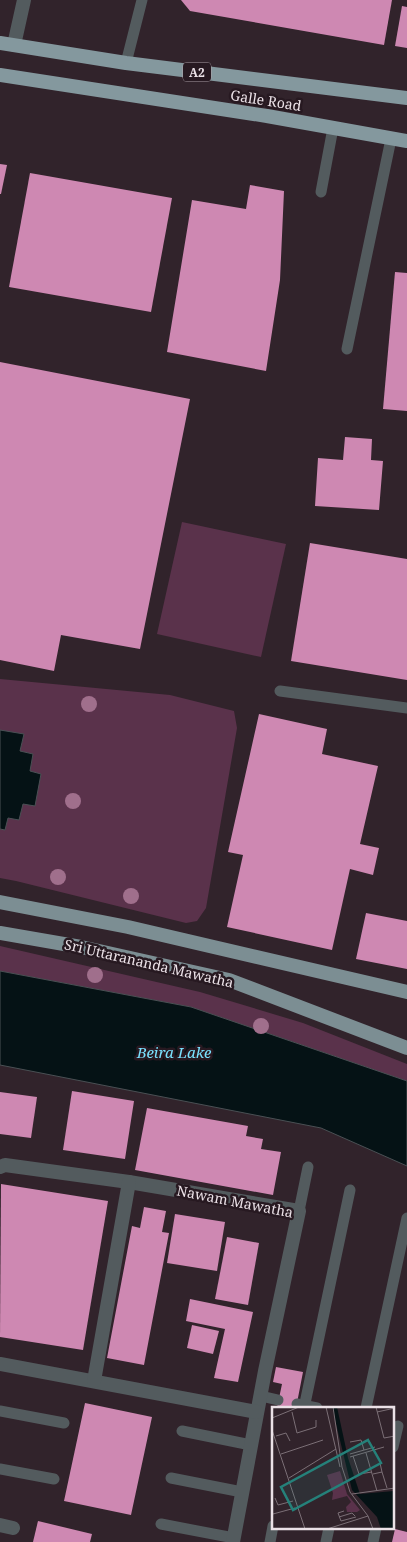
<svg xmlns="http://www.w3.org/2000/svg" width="407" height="1542" viewBox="0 0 407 1542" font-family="'Noto Serif',serif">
  <rect width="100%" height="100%" fill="#31232b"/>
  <g fill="#5a324b">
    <path d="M182,522L286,544L261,657L157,634Z"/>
    <path d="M0,679L170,695L234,711L237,728L206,908L197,921L186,923L16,881L0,878Z"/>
    <path d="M0,946L200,992L303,1023L407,1064V1081L191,1007L0,971Z"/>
  </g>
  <g fill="#051215" stroke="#4a5054">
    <path d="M0,730L24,734L20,751L33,754L30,771L41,774L35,806L23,804L19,820L8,818L5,830L0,829Z"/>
    <path d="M0,971L191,1007L407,1081V1166L321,1128L0,1065Z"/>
  </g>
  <g fill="#ce88b2">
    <path d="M181,0H392L384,45L190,11Z"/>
    <path d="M402,6L407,7V48L395,46Z"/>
    <path d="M0,164L7,165L1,194H0Z"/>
    <path d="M30,173L172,198L151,312L9,287Z"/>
    <path d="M250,185L284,191L280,280L266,371L167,352L192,200L246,209Z"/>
    <path d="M395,272L407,273V411L383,409Z"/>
    <path d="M0,362L190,399L140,649L61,635L54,671L0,660Z"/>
    <path d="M345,437L372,439L371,460L383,461L379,510L315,506L318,458L343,460Z"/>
    <path d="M310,543L407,559V680L291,661Z"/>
    <path d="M259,714L327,729L322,754L378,766L360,844L379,848L373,875L350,869L332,950L227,927L243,855L228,852Z"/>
    <path d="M366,913L407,921V969L356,959Z"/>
    <path d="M72,1091L134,1101L125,1159L63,1150Z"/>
    <path d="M0,1092L37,1097L31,1138L0,1134Z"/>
    <path d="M147,1108L248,1126L246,1136L263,1139L261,1149L281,1152L273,1195L135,1170Z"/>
    <path d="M1,1184L108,1201L83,1350L0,1337Z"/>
    <path d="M144,1207L166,1211L162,1232L169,1233L144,1365L107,1358L132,1226L140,1228Z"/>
    <path d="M175,1214L225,1222L217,1271L167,1263Z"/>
    <path d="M227,1237L259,1243L248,1305L215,1299Z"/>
    <path d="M190,1299L253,1312L238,1382L214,1378L225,1329L186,1321Z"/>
    <path d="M192,1325L219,1331L213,1354L187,1348Z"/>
    <path d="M276,1367L303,1372L296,1408H277L282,1384L273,1382Z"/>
    <path d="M85,1403L152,1417L131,1515L64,1501Z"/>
    <path d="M38,1521L92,1534L90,1542H33Z"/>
    <path d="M395,1529L407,1532V1542H392Z"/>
  </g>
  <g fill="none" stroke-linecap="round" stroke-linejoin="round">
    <g stroke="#535b5e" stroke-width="11">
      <path d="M126,63L142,0"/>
      <path d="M321,192L333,128"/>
      <path d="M347,349L391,139"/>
      <path d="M280,691L407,708"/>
      <path d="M299,1211L308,1167"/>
      <path d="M261,1396L278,1400"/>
      <path d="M297,1404L317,1408"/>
      <path d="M304,1408L350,1190"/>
      <path d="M366,1408L407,1218"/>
      <path d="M0,1411L64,1423"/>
      <path d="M182,1431L251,1445"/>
      <path d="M393,1447L398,1426"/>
      <path d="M0,1469L54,1479"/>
      <path d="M171,1478L242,1492"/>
      <path d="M161,1524L234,1538"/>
      <path d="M270,1542L273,1526"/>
      <path d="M326,1542L329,1528"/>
      <path d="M373,1542L376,1528"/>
    </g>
    <g stroke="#535b5e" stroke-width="14">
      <path d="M14,45L24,0"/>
      <path d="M0,1167L5,1165L129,1182L299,1211L265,1371L233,1542"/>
      <path d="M0,1364L257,1412"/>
      <path d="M94,1381L129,1182"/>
      <path d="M0,1525L13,1528"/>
    </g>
    <g stroke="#7c8e93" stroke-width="14">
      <path d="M0,902L128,927L407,992"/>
      <path d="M0,933L81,947L229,980L407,1048"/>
    </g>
    <g stroke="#84989e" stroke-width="14">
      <path d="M0,43L126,63L407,98"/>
      <path d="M0,75L267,116L407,141"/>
    </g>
  </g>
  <g fill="#a06f8c">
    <circle cx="89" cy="704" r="8"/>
    <circle cx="73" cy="801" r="8"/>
    <circle cx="58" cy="877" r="8"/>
    <circle cx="131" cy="896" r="8"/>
    <circle cx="95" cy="975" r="8"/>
    <circle cx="261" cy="1026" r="8"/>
  </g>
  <g text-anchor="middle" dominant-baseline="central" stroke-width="5" stroke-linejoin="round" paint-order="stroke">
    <rect fill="#271921" stroke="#b0a5ac" stroke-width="1" x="183" y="62.5" width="28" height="19" rx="4"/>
    <g font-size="12" font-weight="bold" fill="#ebe1e7">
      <text x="197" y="72">A2</text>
    </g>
    <g font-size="14" fill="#ebe1e7" stroke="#271921">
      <text transform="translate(266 100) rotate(9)">Galle Road</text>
      <text transform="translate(149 963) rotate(13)">Sri Uttarananda Mawatha</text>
      <text transform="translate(235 1201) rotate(11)">Nawam Mawatha</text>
    </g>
    <g font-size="15" font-style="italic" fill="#7ae1fe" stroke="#271921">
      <text x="174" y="1052">Beira Lake</text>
    </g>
  </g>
  <g transform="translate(272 1407)">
    <rect width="122" height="122" fill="#31232b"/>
    <path d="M68,64L75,87L88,103L85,105H75L74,100L79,95L75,89L60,93L61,86L55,68Z" fill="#5a324b"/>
    <path d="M60,0H65L76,51L88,87L122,84V122H109L105,110L80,83Z" fill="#051215"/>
    <path fill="none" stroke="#7b6f76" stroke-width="1" d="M54,0L68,60M61,0L70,60L78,85L96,109L101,122M104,0L112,31L123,29M20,5L25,26L44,20V13M105,5L123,1M0,11L27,0M0,23L33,122M4,29L14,26L18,34M78,35L89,33L92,43M94,46L105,84M9,47L51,33M78,47L103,40M81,49L87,67L100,65M78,50L112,40M110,65L115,81M101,67L110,65L108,56M17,71L64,42M80,87L123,81M3,91L6,98L21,94M72,104L66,106L69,114L84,110M1,107L23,101M67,110L80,106L83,109M55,122L96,109"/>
    <path fill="#25817a" fill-opacity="0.15" stroke="#25817a" stroke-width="2.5" d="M96,33L109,56L21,103L9,80Z"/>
    <rect width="122" height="122" fill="none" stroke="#ebe1e7" stroke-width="2.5"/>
  </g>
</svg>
